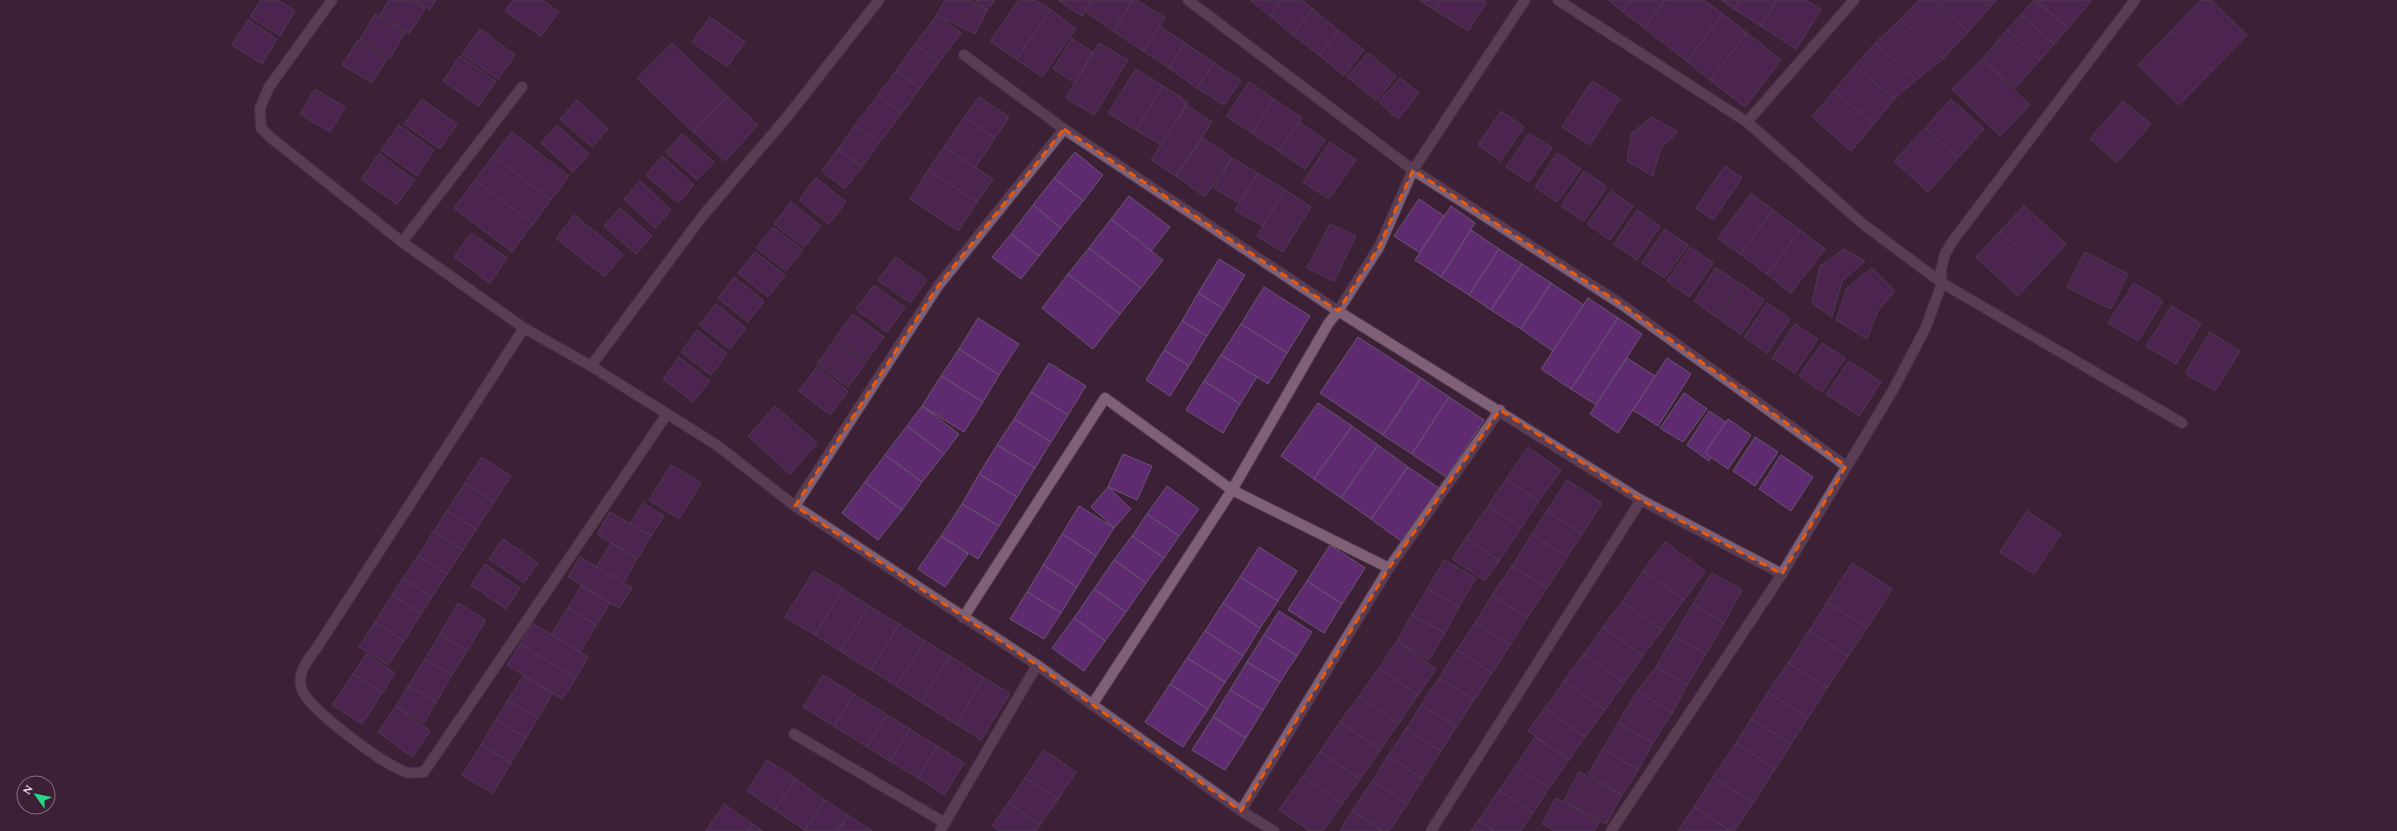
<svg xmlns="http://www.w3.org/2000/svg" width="2397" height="831" viewBox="0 0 2397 831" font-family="Spectral,serif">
  <rect width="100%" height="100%" fill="#3c2136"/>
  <g fill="#5e2b70" stroke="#6a5673">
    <path d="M261,0H278L295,11L280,36L250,17Z"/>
    <path d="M389,0H411L425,9L409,34L380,15Z"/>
    <path d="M414,0H436L430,10Z"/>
    <path d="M513,0H542L559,12L541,36L505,11Z"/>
    <path d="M945,0H969L987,10L975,34L937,15Z"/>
    <path d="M975,0H995L987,10Z"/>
    <path d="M1019,0H1035L1051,10L1016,59L990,41Z"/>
    <path d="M1058,0H1092L1082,16Z"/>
    <path d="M1092,0H1133L1113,31L1085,11Z"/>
    <path d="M1133,0H1137L1165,18L1143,51L1113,31Z"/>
    <path d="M1250,0H1282L1270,16Z"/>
    <path d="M1282,0H1302L1313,9L1293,35L1270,16Z"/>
    <path d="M1419,0H1442L1435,10Z"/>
    <path d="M1442,0H1483L1487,2L1468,31L1435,10Z"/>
    <path d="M1608,0H1632L1623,12Z"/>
    <path d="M1632,0H1665L1644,28L1623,12Z"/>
    <path d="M1665,0H1704L1723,14L1687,61L1644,28Z"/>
    <path d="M1721,0H1740L1734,9Z"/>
    <path d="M1740,0H1777L1761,26L1734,9Z"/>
    <path d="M1777,0H1806L1821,10L1796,49L1761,26Z"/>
    <path d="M1919,0H1933L1968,32L1943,59L1901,19Z"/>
    <path d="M1933,0H1984L1991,6L1968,32Z"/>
    <path d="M1984,0H1997L1991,6Z"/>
    <path d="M2034,0L2068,28L2054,44L2021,15Z"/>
    <path d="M2036,0H2090L2091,1L2068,28Z"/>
    <path d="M2201,0H2211L2247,35L2212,71L2171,31Z"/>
    <path d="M1313,9L1339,31L1319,55L1293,35Z"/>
    <path d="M1051,10L1076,29L1042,77L1016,59Z"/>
    <path d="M375,14L405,33L390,58L360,39Z"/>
    <path d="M1723,14L1747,33L1710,80L1687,61Z"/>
    <path d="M937,15L961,33L939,62L915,44Z"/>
    <path d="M2021,15L2054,44L2040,60L2007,30Z"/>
    <path d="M710,17L745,42L727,67L692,42Z"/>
    <path d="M1901,19L1943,59L1916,80L1875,43Z"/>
    <path d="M248,20L277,39L262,64L232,45Z"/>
    <path d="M1159,26L1185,43L1169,68L1143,51Z"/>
    <path d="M480,29L515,55L498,79L462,54Z"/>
    <path d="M2007,30L2040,60L2015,88L1982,59Z"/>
    <path d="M1339,31L1364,50L1344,76L1319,55Z"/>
    <path d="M2171,31L2212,71L2179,105L2138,65Z"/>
    <path d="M1747,33L1781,60L1745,107L1710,80Z"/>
    <path d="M1072,39L1093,52L1075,83L1053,69Z"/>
    <path d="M358,40L387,59L372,83L342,65Z"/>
    <path d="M672,43L727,96L693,132L637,78Z"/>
    <path d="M1099,43L1128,60L1094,115L1066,98Z"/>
    <path d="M1185,43L1214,63L1197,88L1169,68Z"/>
    <path d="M1875,43L1916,80L1894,99L1855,66Z"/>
    <path d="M915,44L939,62L920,88L896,71Z"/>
    <path d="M1368,53L1396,76L1377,101L1347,77Z"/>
    <path d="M460,56L496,81L479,106L443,81Z"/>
    <path d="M1982,59L2030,105L2000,136L1952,89Z"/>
    <path d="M1214,63L1241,81L1224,105L1197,88Z"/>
    <path d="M1855,66L1894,99L1874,124L1834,91Z"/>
    <path d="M1136,69L1163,86L1136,130L1108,113Z"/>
    <path d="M896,71L920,88L902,113L878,95Z"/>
    <path d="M1400,78L1419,93L1398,119L1379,102Z"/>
    <path d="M1592,81L1620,99L1590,145L1562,127Z"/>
    <path d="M1249,82L1274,99L1252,133L1226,116Z"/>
    <path d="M1163,86L1188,102L1161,145L1136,130Z"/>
    <path d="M315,89L345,107L330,132L300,114Z"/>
    <path d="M1834,91L1874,124L1851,151L1812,117Z"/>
    <path d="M878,95L902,113L879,143L855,125Z"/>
    <path d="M727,96L758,125L725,161L694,132Z"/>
    <path d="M979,97L1009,117L995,138L964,117Z"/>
    <path d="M422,99L457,124L440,149L404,124Z"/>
    <path d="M1274,99L1302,118L1279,151L1252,133Z"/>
    <path d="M1951,99L1984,129L1958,158L1925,128Z"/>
    <path d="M577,100L608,129L592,147L560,119Z"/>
    <path d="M2123,101L2151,124L2117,162L2090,139Z"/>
    <path d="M1187,105L1212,122L1176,176L1151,160Z"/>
    <path d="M1501,111L1524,127L1501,161L1478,145Z"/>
    <path d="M964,117L995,138L975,168L944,147Z"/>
    <path d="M1652,117L1678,132L1660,149L1653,176L1627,161L1632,133Z"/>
    <path d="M1299,122L1325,140L1305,169L1279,151Z"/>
    <path d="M399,125L434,150L417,176L381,150Z"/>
    <path d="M557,125L589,154L573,172L541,143Z"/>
    <path d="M855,125L879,143L862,167L838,149Z"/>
    <path d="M1925,128L1958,158L1928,192L1894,161Z"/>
    <path d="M512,132L569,176L551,200L493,156Z"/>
    <path d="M1529,133L1552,148L1529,182L1506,167Z"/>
    <path d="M682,134L714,162L697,180L666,152Z"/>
    <path d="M1203,138L1232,158L1205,197L1176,176Z"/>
    <path d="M1330,142L1356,160L1329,199L1303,182Z"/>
    <path d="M944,147L993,179L977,202L928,170Z"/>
    <path d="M838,149L862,167L845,189L822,171Z"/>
    <path d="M1075,152L1103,175L1083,201L1054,178Z"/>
    <path d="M1557,153L1581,169L1557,202L1535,187Z"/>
    <path d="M379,154L415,180L397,204L361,179Z"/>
    <path d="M493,156L551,200L533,224L475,180Z"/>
    <path d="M662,156L694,185L678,203L646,175Z"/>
    <path d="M1232,158L1258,173L1239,203L1214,188Z"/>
    <path d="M1725,166L1742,178L1713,220L1696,208Z"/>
    <path d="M928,170L977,202L958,231L910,199Z"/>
    <path d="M1584,171L1607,187L1584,221L1561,206Z"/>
    <path d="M1258,173L1285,190L1263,226L1235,210Z"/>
    <path d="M816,178L846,202L829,224L799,200Z"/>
    <path d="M1054,178L1083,201L1061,228L1033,205Z"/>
    <path d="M475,180L533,224L512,252L454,208Z"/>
    <path d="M640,181L671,210L655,228L624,199Z"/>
    <path d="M1285,190L1311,207L1283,252L1257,236Z"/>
    <path d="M1611,191L1633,206L1610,240L1587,224Z"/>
    <path d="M1751,194L1773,210L1740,254L1718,238Z"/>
    <path d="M1129,196L1170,227L1151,251L1111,219Z"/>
    <path d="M1419,199L1444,216L1420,253L1394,236Z"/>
    <path d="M791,202L821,226L804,247L774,224Z"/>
    <path d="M1033,205L1061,228L1039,256L1011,234Z"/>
    <path d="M1451,206L1475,223L1441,277L1415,260Z"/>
    <path d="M2024,206L2066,244L2042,270L2000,231Z"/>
    <path d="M620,208L652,236L636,254L604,226Z"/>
    <path d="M1637,210L1660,226L1637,260L1614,244Z"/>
    <path d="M1773,210L1800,230L1767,274L1740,254Z"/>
    <path d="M574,215L623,254L605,277L556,238Z"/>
    <path d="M1111,219L1163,260L1141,288L1089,248Z"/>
    <path d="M1330,224L1356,236L1334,281L1307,268Z"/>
    <path d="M773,227L803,250L786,271L756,248Z"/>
    <path d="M1665,229L1688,245L1665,278L1642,263Z"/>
    <path d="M1471,230L1499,249L1469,295L1441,277Z"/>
    <path d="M1800,230L1825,249L1791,293L1767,274Z"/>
    <path d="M2000,231L2042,270L2018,296L1976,257Z"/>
    <path d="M471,233L507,258L490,283L454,257Z"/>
    <path d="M1011,234L1039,256L1021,279L992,257Z"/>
    <path d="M1690,247L1713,263L1689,297L1667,281Z"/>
    <path d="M1089,248L1141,288L1120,314L1068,274Z"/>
    <path d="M1499,249L1522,264L1491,310L1469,295Z"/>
    <path d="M1844,249L1865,261L1842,281L1832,317L1812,303L1820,266Z"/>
    <path d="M755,252L785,275L768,297L738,273Z"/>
    <path d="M2085,252L2128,274L2111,309L2067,287Z"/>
    <path d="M896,257L927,280L910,303L878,280Z"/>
    <path d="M1219,259L1245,275L1224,309L1198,293Z"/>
    <path d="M1522,264L1551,283L1521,329L1491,310Z"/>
    <path d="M1716,268L1739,283L1716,317L1694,301Z"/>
    <path d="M1872,268L1895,291L1878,310L1867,339L1836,320L1847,288Z"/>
    <path d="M1068,274L1120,314L1093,349L1042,308Z"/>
    <path d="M734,277L764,301L748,322L718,298Z"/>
    <path d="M1551,283L1584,305L1553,351L1521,329Z"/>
    <path d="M2134,283L2163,301L2138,341L2108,323Z"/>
    <path d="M1741,284L1764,300L1741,334L1718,318Z"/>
    <path d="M874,285L905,308L887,332L856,309Z"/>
    <path d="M1264,287L1310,316L1287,353L1241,324Z"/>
    <path d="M1198,293L1224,309L1207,336L1182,321Z"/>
    <path d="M1588,298L1618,318L1571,389L1541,369Z"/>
    <path d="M1767,303L1790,319L1767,353L1744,337Z"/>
    <path d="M716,304L746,328L730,349L699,325Z"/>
    <path d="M2172,306L2201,324L2176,364L2146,346Z"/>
    <path d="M853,314L884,337L866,361L835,338Z"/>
    <path d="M978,318L1019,344L999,375L959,349Z"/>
    <path d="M1618,318L1642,334L1596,405L1571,389Z"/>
    <path d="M1182,321L1207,336L1189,366L1164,350Z"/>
    <path d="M1241,324L1287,353L1268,384L1221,355Z"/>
    <path d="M1795,324L1818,339L1795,373L1772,358Z"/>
    <path d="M697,330L727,354L711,375L681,352Z"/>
    <path d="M2210,332L2240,351L2215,391L2185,373Z"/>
    <path d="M1358,337L1421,378L1383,435L1320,393Z"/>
    <path d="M834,340L866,363L848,387L817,364Z"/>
    <path d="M1822,343L1845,358L1822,392L1799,376Z"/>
    <path d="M959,349L999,375L983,402L941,376Z"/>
    <path d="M1164,350L1189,366L1170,396L1146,380Z"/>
    <path d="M1221,355L1257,377L1240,404L1204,381Z"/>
    <path d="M679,357L710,381L693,402L663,379Z"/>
    <path d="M1627,358L1655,376L1618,433L1590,414Z"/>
    <path d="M1667,358L1691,374L1658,426L1633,410Z"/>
    <path d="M1849,361L1881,382L1859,416L1826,394Z"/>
    <path d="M1049,363L1086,386L1068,415L1031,392Z"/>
    <path d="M817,367L848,391L830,415L799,391Z"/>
    <path d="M941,376L983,402L964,432L922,406Z"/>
    <path d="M1421,378L1449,397L1412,454L1383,435Z"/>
    <path d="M1204,381L1240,404L1223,433L1186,410Z"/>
    <path d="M1031,392L1068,415L1051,442L1014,419Z"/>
    <path d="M1684,393L1707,409L1683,442L1660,428Z"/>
    <path d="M1449,397L1484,420L1446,477L1412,454Z"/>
    <path d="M1318,403L1352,426L1314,479L1281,456Z"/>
    <path d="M775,406L817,443L790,474L748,436Z"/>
    <path d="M922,406L959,434L944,454L907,426Z"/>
    <path d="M1709,411L1733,427L1709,461L1687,445Z"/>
    <path d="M1014,419L1051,442L1035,468L997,445Z"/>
    <path d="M1728,419L1751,435L1728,469L1705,453Z"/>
    <path d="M907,426L944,454L922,482L885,455Z"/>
    <path d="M1352,426L1378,445L1341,498L1314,479Z"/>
    <path d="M1755,437L1778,452L1755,486L1733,471Z"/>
    <path d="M997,445L1035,468L1017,497L979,474Z"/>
    <path d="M1378,445L1408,467L1371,519L1341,498Z"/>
    <path d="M1528,447L1561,470L1539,501L1506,479Z"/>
    <path d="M1123,454L1152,466L1137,500L1108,487Z"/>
    <path d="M885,455L922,482L902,510L865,482Z"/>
    <path d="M1781,455L1813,477L1791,511L1759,489Z"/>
    <path d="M482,457L511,476L494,502L465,483Z"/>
    <path d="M671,465L701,483L679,519L649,500Z"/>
    <path d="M1408,467L1439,488L1401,541L1371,519Z"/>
    <path d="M979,474L1017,497L999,526L962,504Z"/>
    <path d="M1506,479L1539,501L1521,528L1488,506Z"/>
    <path d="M1567,480L1602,503L1582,534L1547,511Z"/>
    <path d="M865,482L902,510L878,540L842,513Z"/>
    <path d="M465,483L494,502L476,529L447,511Z"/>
    <path d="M1167,486L1199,509L1179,536L1147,514Z"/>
    <path d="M1108,487L1131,509L1114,528L1091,507Z"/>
    <path d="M643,503L664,516L651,536L630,524Z"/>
    <path d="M962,504L999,526L978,559L941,536Z"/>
    <path d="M1079,506L1114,528L1096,556L1062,534Z"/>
    <path d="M1488,506L1521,528L1499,561L1466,538Z"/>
    <path d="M447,511L476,529L463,550L434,531Z"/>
    <path d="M1547,511L1582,534L1567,557L1532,534Z"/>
    <path d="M2027,511L2061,534L2034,574L2000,552Z"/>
    <path d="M610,512L651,536L637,559L597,534Z"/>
    <path d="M1147,514L1179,536L1164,558L1132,536Z"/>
    <path d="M434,531L463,550L447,574L418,556Z"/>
    <path d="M1062,534L1096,556L1077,587L1043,565Z"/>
    <path d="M1532,534L1567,557L1547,588L1512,566Z"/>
    <path d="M941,536L968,554L945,587L918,569Z"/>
    <path d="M1132,536L1164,558L1146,583L1114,560Z"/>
    <path d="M1466,538L1499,561L1485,581L1452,559Z"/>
    <path d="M503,539L538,563L524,583L489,559Z"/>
    <path d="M1665,542L1705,571L1684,600L1643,571Z"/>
    <path d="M611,543L637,559L623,583L596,567Z"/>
    <path d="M1330,545L1365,568L1342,604L1307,581Z"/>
    <path d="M1259,547L1297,571L1278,601L1240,577Z"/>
    <path d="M418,556L447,574L432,597L403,578Z"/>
    <path d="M580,557L632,588L619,608L568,577Z"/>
    <path d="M1114,560L1146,583L1126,612L1094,589Z"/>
    <path d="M1444,560L1476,578L1459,607L1427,589Z"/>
    <path d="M1852,563L1892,589L1867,628L1827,602Z"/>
    <path d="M485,564L520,588L506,609L471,585Z"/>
    <path d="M1043,565L1077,587L1061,613L1027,592Z"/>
    <path d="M1512,566L1547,588L1527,618L1492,595Z"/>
    <path d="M814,571L843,589L815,635L785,617Z"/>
    <path d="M1643,571L1684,600L1662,630L1622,602Z"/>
    <path d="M1712,573L1742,590L1724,623L1693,604Z"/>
    <path d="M1240,577L1278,601L1260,628L1223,603Z"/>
    <path d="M403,578L432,597L421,614L392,595Z"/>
    <path d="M1307,581L1342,604L1324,633L1288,610Z"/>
    <path d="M581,586L610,603L596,625L568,608Z"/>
    <path d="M843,589L869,606L840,651L815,635Z"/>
    <path d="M1094,589L1126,612L1105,641L1074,618Z"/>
    <path d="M1427,589L1459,607L1445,633L1412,615Z"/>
    <path d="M1027,592L1061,613L1044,639L1010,619Z"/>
    <path d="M392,595L421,614L404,641L375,622Z"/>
    <path d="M1492,595L1527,618L1510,645L1475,623Z"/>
    <path d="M1622,602L1662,630L1643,656L1603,627Z"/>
    <path d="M1827,602L1867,628L1848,656L1809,631Z"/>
    <path d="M458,603L486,620L467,651L440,634Z"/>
    <path d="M1223,603L1260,628L1243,656L1205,631Z"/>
    <path d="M1693,604L1724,623L1706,654L1674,636Z"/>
    <path d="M869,606L899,624L871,670L840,651Z"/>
    <path d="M568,608L596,625L580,652L551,635Z"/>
    <path d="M1279,611L1312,632L1297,656L1264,635Z"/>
    <path d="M1412,615L1445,633L1429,660L1397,641Z"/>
    <path d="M1074,618L1105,641L1084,671L1052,648Z"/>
    <path d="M375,622L404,641L388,665L359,647Z"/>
    <path d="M532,623L588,657L576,678L520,644Z"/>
    <path d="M1475,623L1510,645L1492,673L1457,650Z"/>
    <path d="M899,624L925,641L896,686L871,670Z"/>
    <path d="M1603,627L1643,656L1624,683L1584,654Z"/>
    <path d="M1205,631L1243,656L1225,682L1187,658Z"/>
    <path d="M1809,631L1848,656L1827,688L1788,663Z"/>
    <path d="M440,634L467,651L452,675L425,659Z"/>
    <path d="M1264,635L1297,656L1280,682L1247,662Z"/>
    <path d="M1674,636L1706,654L1687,685L1656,667Z"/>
    <path d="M925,641L950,656L921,702L896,686Z"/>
    <path d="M1397,641L1436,669L1418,695L1379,668Z"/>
    <path d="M520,644L576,678L562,699L507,665Z"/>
    <path d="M1457,650L1492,673L1474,700L1439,678Z"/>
    <path d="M366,654L395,673L382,693L353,674Z"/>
    <path d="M1584,654L1624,683L1605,710L1564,681Z"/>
    <path d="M950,656L984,678L956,724L921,702Z"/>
    <path d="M1187,658L1225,682L1208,709L1170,684Z"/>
    <path d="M425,659L452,675L436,702L408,686Z"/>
    <path d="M1247,662L1280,682L1263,710L1230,690Z"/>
    <path d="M1788,663L1827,688L1808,718L1768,692Z"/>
    <path d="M1656,667L1687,685L1672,713L1637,691Z"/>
    <path d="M1379,668L1418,695L1398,724L1359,696Z"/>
    <path d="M353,674L382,693L362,724L332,705Z"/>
    <path d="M823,675L854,694L834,726L803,707Z"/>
    <path d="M523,676L553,693L538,718L508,700Z"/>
    <path d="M984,678L1010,693L981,740L956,724Z"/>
    <path d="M1439,678L1474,700L1456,727L1421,705Z"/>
    <path d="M1564,681L1605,710L1585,737L1545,708Z"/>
    <path d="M1170,684L1208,709L1183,747L1145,722Z"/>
    <path d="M408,686L436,702L424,723L396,706Z"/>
    <path d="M1230,690L1263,710L1246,738L1213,717Z"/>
    <path d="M1637,691L1672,713L1653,743L1618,723Z"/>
    <path d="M1768,692L1808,718L1791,744L1751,719Z"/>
    <path d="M854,694L887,715L867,747L834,726Z"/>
    <path d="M1359,696L1398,724L1380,750L1340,722Z"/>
    <path d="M508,700L538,718L526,738L496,720Z"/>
    <path d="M1421,705L1456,727L1441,751L1406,729Z"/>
    <path d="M396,706L430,731L412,757L378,732Z"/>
    <path d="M1545,708L1585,737L1569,760L1528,731Z"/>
    <path d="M887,715L910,729L890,761L867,747Z"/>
    <path d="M1213,717L1246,738L1225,770L1192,750Z"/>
    <path d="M1751,719L1791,744L1775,769L1736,743Z"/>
    <path d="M496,720L526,738L511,763L481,745Z"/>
    <path d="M1340,722L1380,750L1360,779L1320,752Z"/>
    <path d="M1618,723L1653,743L1638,770L1603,749Z"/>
    <path d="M910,729L937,746L918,778L890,761Z"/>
    <path d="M1406,729L1441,751L1423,779L1388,756Z"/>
    <path d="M1535,737L1569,760L1549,788L1516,766Z"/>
    <path d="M1736,743L1775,769L1753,803L1713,777Z"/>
    <path d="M481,745L511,763L493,793L462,775Z"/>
    <path d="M937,746L964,763L944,795L918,778Z"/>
    <path d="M1603,749L1638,770L1622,795L1588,774Z"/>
    <path d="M1044,750L1076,772L1058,799L1025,778Z"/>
    <path d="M1320,752L1360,779L1342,804L1303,776Z"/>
    <path d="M1388,756L1423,779L1407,804L1372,781Z"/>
    <path d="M767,760L796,779L775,810L747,791Z"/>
    <path d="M1516,766L1549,788L1533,813L1499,790Z"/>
    <path d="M1579,772L1622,795L1606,824L1564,801Z"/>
    <path d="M1303,776L1342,804L1323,831H1310L1279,810Z"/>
    <path d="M1713,777L1753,803L1734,831H1731L1694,807Z"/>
    <path d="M1025,778L1058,799L1040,825L1008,803Z"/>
    <path d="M796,779L825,800L805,830L775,810Z"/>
    <path d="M1372,781L1407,804L1389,831H1383L1352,811Z"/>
    <path d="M1499,790L1533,813L1520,831H1495L1479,820Z"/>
    <path d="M1556,798L1599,822L1594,831H1555L1542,824Z"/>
    <path d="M825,800L848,815L838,831H806L805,830Z"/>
    <path d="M1008,803L1040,825L1036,831H999L992,826Z"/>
    <path d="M724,804L753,824L748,831H706Z"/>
    <path d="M1694,807L1731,831H1678Z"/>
    <path d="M1352,811L1383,831H1340Z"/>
    <path d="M848,815L872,831H838Z"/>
    <path d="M1479,820L1495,831H1471Z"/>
    <path d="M753,824L763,831H748Z"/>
  </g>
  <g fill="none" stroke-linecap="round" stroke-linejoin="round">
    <g stroke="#553d50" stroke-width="12">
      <g id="minor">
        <path d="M332,0L269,87L260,108L261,128L270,137L402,242L524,328L591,366L718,446L795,506L1037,665L1241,811L1274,831"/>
        <path d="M1188,0L1413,170L1621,304L1846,466"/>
        <path d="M1558,0L1747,122L1863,224L1942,283L2182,423"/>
        <path d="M964,55L1064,129L1338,311L1641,500L1782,574"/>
        <path d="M1747,122L1854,0"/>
        <path d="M402,242L522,87"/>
        <path d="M524,328L316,649C307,661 296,674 302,690C311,711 384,765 406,772C411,774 419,772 424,772L667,414"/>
        <path d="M591,366L701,218L787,117L879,0"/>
        <path d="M795,506L938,286L1064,129"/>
        <path d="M963,618L1105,398L1232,490L1389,568"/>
        <path d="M1092,705L1232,490L1328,324L1338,311L1379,247L1413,170L1525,0"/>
        <path d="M794,734L945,823"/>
        <path d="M1241,811L1389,568L1500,410"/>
        <path d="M940,831L1037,665"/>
        <path d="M1431,831L1641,500"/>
        <path d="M1611,831L1782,574L1893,390L1926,327L1942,283L1941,270L1945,254L1952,242L2135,0"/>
      </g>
    </g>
    <use href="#minor" stroke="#7f6076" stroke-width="10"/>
  </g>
  <path d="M0 0H2397V831H0ZM1064,129L1338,311L1379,247L1413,170L1621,304L1846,466L1782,574L1641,500L1500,410L1389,568L1241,811L1037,665L795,506L938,286Z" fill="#3c2136" fill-opacity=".55" fill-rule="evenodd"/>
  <path fill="none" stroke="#e8590c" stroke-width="3" stroke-dasharray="8 5" stroke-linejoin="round" d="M1064,129L1338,311L1379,247L1413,170L1621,304L1846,466L1782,574L1641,500L1500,410L1389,568L1241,811L1037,665L795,506L938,286Z"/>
  <g transform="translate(36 795) rotate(303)"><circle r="19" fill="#3c2136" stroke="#866f80"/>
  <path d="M0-3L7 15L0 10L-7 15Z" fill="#27d885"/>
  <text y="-6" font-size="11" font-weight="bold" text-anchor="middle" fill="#f6e3f0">N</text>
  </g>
</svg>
